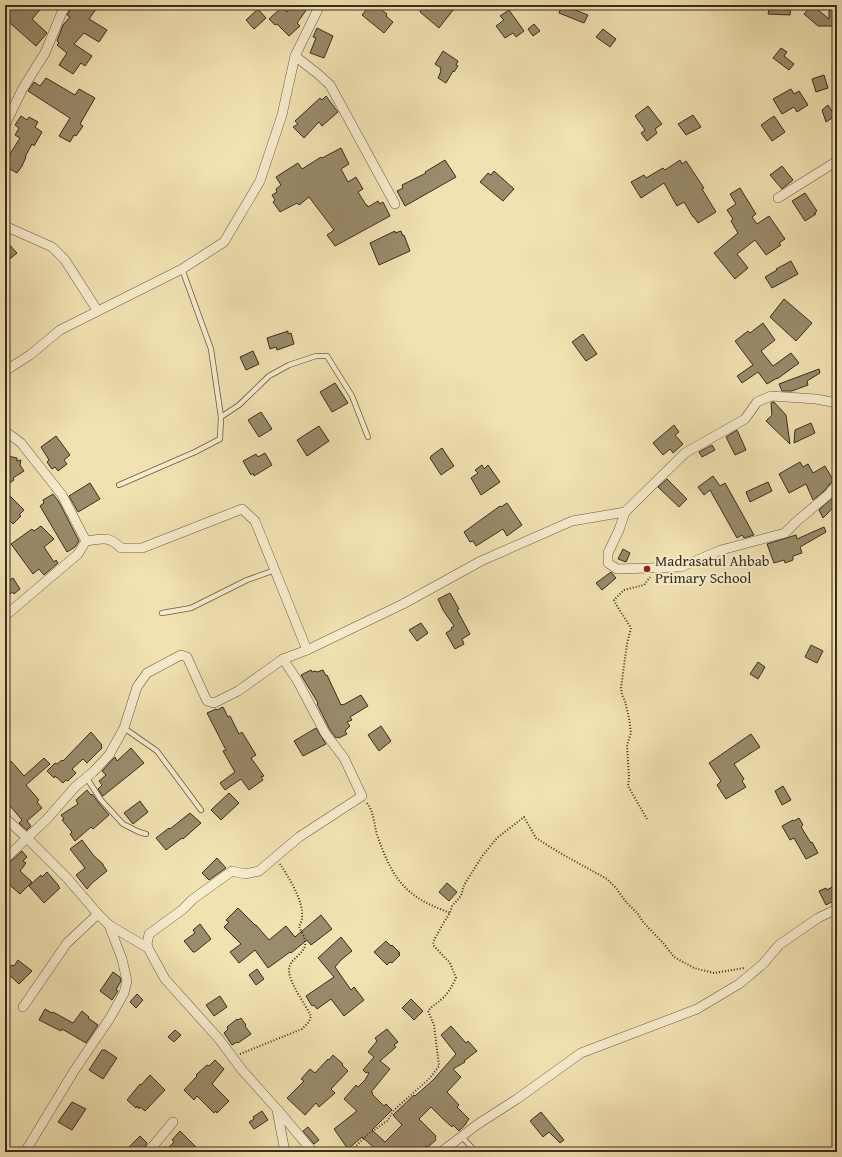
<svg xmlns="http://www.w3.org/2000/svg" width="842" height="1157" viewBox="0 0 842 1157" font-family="'Gentium Book Plus',serif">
  <rect width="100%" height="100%" fill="#f2e2b2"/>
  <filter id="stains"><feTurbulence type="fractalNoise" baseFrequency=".005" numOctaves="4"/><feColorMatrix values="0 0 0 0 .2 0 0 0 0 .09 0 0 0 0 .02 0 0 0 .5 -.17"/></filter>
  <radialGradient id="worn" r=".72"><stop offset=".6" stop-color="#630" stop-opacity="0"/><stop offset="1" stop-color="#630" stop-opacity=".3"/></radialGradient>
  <g fill="#998b6b" stroke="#382d1f">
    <path d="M5,5H44L32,19L47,33L36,46L10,23L5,29Z"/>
    <path d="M73,5H99L89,19L107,30L99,42L84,33L74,44L92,56L85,66L81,63L73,74L59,65L67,53L57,45L59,43L57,41L63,25L70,17L67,15Z"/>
    <path d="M292,5H310L297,23L300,26L289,36L277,24L275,25L269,19L282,7L287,12Z"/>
    <path d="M370,5H375L387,14L386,16L393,22L384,33L362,15Z"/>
    <path d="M424,5H457L439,28L420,12Z"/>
    <path d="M562,5L588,15L584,23L559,13Z"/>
    <path d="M770,5H791L790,15L768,14Z"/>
    <path d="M812,5L829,19V9H837V26H818L804,14Z"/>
    <path d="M258,9L266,18L254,29L246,20Z"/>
    <path d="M509,10L524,31L516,37L513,33L505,38L496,26L504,20L500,16Z"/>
    <path d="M534,24L540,31L533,36L528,29Z"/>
    <path d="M317,28L333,36L324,58L310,53L316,38L313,37Z"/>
    <path d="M603,29L616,39L610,47L596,37Z"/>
    <path d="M781,48L787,52L784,56L794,64L789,70L773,58Z"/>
    <path d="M443,51L458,61L456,65L458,66L454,72L453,71L446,83L438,78L441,71L440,70L441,68L435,64Z"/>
    <path d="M824,75L828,88L816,92L812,79Z"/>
    <path d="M46,78L75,95L79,89L95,98L80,124L83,126L76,136L74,135L70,142L59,136L70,118L28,91L34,82L40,86Z"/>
    <path d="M791,89L794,94L799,91L808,105L797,112L794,107L782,114L773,99Z"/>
    <path d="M326,96L338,112L322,126L319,122L318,123L304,138L293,127L298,124L295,121L320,98L322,100Z"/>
    <path d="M828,105L835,116L826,122L822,110Z"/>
    <path d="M648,106L662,124L655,129L657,133L647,141L641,133L645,130L635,116Z"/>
    <path d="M693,115L701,127L686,135L678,124Z"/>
    <path d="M21,116L27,120L29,117L38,122L35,127L42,132L34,146L32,144L25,157H26L22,166L17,173L5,166V155L8,157L20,138L15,135L19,128L15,125Z"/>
    <path d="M774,116L785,132L772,141L761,125Z"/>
    <path d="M341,148L349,164L341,169L348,182L356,177L363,189L358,192L366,205H367L368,207L378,201L380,204L383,202L390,216L335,246L327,235L334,230L309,197L299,205L297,203L280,212L273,202L275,200L272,195L277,192L276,189L281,185L276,177L298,163L302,169L321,157L322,158Z"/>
    <path d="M445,160L456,177L405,206L397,191L403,188L402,185L426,173L425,172Z"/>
    <path d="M680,160L682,164L686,161L704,188L702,189L716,212L698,223L694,217H693L684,202L677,206L664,183L641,198L631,182L644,175L646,178L663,168L665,170Z"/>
    <path d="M782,166L793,180L782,189L770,175Z"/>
    <path d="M494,171L514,189L503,201L480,182L488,173L491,175Z"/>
    <path d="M740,188L756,214L752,217L757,224L769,216L785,239L779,243L781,245L766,255L755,240L737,254L748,268L735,279L714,253L738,233L731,221L733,219L727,210L736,204L730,194Z"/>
    <path d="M805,193L817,211L814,213L816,214L805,221L792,201Z"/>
    <path d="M395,231V233L401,231L403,236L404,235L410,251L379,265L370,243Z"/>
    <path d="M5,240L17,253L5,263Z"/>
    <path d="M791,261L798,274L772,288L765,277L777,270L776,269Z"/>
    <path d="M784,299L812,323L796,341L770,317Z"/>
    <path d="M763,323L775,340L761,351L773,366L791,353L799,363L777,379V378L767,384L758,372L742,383L737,376L753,365L735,341L748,331L750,333Z"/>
    <path d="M288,331V334L291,333L294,344L277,350L276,347L270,349L267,338Z"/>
    <path d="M583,334L597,354L586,361L572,342Z"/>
    <path d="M253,351L259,364L246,370L240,357Z"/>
    <path d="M819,369L820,373L807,381L808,385L792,391H782L779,384Z"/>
    <path d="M335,383L348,403L332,412L320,392Z"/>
    <path d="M772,402H774L786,415L790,444L766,421L772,415L771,403Z"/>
    <path d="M261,412L272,429L259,437L248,420Z"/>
    <path d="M811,423L815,433L794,443L795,430Z"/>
    <path d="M674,425L679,432L675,435L683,444L673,453L670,449L663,455L653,443Z"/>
    <path d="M319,426L329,441L307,456L297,440Z"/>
    <path d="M737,430L746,450L735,455L726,437Z"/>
    <path d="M56,436L70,455L64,460L67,464L58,471L55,467L52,469L47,462L49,460L41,447Z"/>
    <path d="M712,445L715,450L702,457L699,452Z"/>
    <path d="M442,448L454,466L441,475L430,458L431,457V456Z"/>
    <path d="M265,453L272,465L254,476L253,473L251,475L243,461L256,454L258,457Z"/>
    <path d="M8,456L17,458V461L21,460L20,465L24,471L13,478L14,480L5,486V458Z"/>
    <path d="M800,462L803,467L808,464L813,473L825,466L833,480L824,491L813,500L806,484L789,493L779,474Z"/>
    <path d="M482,465L484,469L488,465L500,482L481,495L471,478L478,473L475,470Z"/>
    <path d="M713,476L720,486L725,483L754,535L744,538L742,535L737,538L710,490L704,495L698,487Z"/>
    <path d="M667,479L687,499L679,507L658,487Z"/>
    <path d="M768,482L772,491L750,502L746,492Z"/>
    <path d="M90,483L100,499L78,512L69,496Z"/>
    <path d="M5,491L24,510L19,515L21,516L13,524L5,516Z"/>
    <path d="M837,493V513L833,508L823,518L819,510Z"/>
    <path d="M53,494L59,502L79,541L75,547L67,552L40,506L44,503L43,500Z"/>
    <path d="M507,503L522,525L507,536L503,529L476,546L473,541L470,542L464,532L500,506L501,507Z"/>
    <path d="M41,526L54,539L44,547L54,562L56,560L58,563L44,575L39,569L33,574L11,544L32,529L34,531Z"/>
    <path d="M824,527L826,532L800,547L802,553L793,556V560L785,563L784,560L774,563L767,544L796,535L797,539Z"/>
    <path d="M623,549L630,553L626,562L618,559Z"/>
    <path d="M611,572L616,578L602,590L596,583Z"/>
    <path d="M13,578L20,589L14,594L13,592L5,597V583Z"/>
    <path d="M450,593L459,609L457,610L470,634L462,639L464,644L455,649L446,633L452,629L451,628L454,626L443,610L438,599Z"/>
    <path d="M421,623L428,633L417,641L409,630Z"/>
    <path d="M811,645L823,651L817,663L805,657Z"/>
    <path d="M758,662L765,667L758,679L750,674Z"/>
    <path d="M311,670L312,672L315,671L317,672L323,670L326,676L327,675L341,705L342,704L343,705L361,695L368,706L350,717L352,720L347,722L350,726L345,731L347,734L339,738L338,737L336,738L330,730L317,704L318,703L301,675Z"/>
    <path d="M223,707L228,717L230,716L239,734L242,732L256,755L251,758L264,776L261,777L263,780L249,790L241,779L225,790L220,783L235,772L223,751L226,750L207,713L216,709L217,710Z"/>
    <path d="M381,726L391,741L379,751L368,735Z"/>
    <path d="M316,728L326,744L303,756L294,741Z"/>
    <path d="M91,732L102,745L101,746L102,748L87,763L83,759L72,769L76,773L68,781L66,780L63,783L55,776L54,778L47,771L55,763L57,764L62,760L63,761Z"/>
    <path d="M751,734L760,747L734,764L744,779L742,781L746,787L726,799L717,785L721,781L709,763Z"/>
    <path d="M131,748L144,763L103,796L98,789L102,785L99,781L106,775L102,771L115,757L117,761Z"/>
    <path d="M44,758L50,764L26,785L39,800L37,802L42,808L27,821L31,826L27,830L19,823L22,820L5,800V765L11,761L24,776Z"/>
    <path d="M783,786L791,800L782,805L775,791Z"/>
    <path d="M87,790L91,795L92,794L98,802L109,815L93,829L91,827L75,841L70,834L72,832L62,820L64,819L61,815L78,804L76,800Z"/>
    <path d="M229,793L239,803L221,820L211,810Z"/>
    <path d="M140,801L148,812L133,824L124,813Z"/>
    <path d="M190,813L201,823L183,839L182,838L166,850L156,838L169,828L170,829Z"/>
    <path d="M799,818L803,825L801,827L811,843L812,842L818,853L806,859L794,838L790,840L782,826L793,820L794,821Z"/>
    <path d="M82,840L94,856L103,864V865L107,871L92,883L87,889L76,875L85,868L70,849Z"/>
    <path d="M22,851L27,857L23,861L26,863L20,871L32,882L20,894L5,881V865L9,863Z"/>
    <path d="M217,858L226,868L209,880L202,873Z"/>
    <path d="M47,872L59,886H58L60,888L44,903L29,886L41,875L42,877Z"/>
    <path d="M447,883L457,892L449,901L439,892Z"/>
    <path d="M837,884V899L826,905L819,891L826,888L827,890Z"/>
    <path d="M238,908L255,925H256L269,940L286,926L295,937L321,915L332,929L311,945L307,940L291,953L290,952L268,968L255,950L239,963L230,952L241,944L224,927L229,922L226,920Z"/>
    <path d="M200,924L211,939L195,952H193L184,941L195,933L193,930Z"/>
    <path d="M341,937L352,951L341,960L335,967L351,990L354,987L364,1000L344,1016L331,999L317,1009L314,1005L312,1006L306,996L334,977L318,958Z"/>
    <path d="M386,941L391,946L392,945L400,953L398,954L400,955L392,963L390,962L387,965L374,952Z"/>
    <path d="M18,960L32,971L19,984L6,972L12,965L14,966Z"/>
    <path d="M257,969L264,979L256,985L249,975Z"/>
    <path d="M113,972L120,977L121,981L116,990L118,991L112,1000L100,991Z"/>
    <path d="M137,994L143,1000L136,1008L130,1002Z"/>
    <path d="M220,996L227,1007L214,1016L206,1005Z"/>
    <path d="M411,999L423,1011L414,1020L402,1008Z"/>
    <path d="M45,1009L52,1013L53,1012L73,1023L82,1011L89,1017L88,1018L98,1025L86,1043L62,1029L61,1031L39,1020Z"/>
    <path d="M241,1018L246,1025L245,1026L251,1034L238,1043L237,1042L232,1045L224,1033L228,1029L227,1027L237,1019L238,1020Z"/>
    <path d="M451,1026L466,1043L468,1041L477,1051L464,1061L465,1062L453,1069L461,1077L447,1092L459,1105L457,1107L469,1119L466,1123V1124L459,1131L453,1125L452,1127L443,1119L431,1107L419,1119L436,1136L435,1138L436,1140L428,1147L427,1146L422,1149L418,1152H379L362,1137L348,1149L334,1129L357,1111L344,1099L356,1085L358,1087L365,1080L369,1073L368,1072L366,1073L363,1070L374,1057L368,1052L377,1041L375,1038L387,1029L398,1042L394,1045L396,1047L380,1061L390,1069L371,1092L373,1093L372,1094L384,1106L386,1104L392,1110L372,1130L385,1142L402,1125L393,1115L414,1095L415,1096L433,1080L456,1054L441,1035Z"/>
    <path d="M175,1030L181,1035L174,1042L168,1037Z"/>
    <path d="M102,1050H105L117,1058L103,1079L89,1070Z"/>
    <path d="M333,1055L343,1064L342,1065L348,1071L331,1089L335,1093L319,1107L316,1103L305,1115L287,1098L304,1081L301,1079L310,1069L315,1073L328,1059L329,1060Z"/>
    <path d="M215,1060L224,1069L212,1084L229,1101L217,1113L216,1111L214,1113L197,1096L194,1100L184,1090L197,1076L196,1075L207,1065L209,1066Z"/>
    <path d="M150,1075L165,1090L145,1111L140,1107L139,1109L137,1106L136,1108L127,1100L140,1084L141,1085Z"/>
    <path d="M72,1102L86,1109L72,1130L58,1122Z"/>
    <path d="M262,1111L268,1120L254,1129L249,1122L254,1119L253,1117Z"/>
    <path d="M541,1112L564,1140L560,1143L549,1132L543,1137L530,1121Z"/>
    <path d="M308,1127L319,1140L314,1144L303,1131Z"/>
    <path d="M180,1131L201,1152H174L169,1147L174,1142L172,1140Z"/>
    <path d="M140,1136L147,1143L142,1152H124Z"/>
  </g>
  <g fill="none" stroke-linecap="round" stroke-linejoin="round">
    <g stroke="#665a44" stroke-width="6">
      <g id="service">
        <path d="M221,417L239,405L269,376L289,365L316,356H327L352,396L368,437"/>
        <path d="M119,485L195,452L220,439L221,417L211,349L182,269"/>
        <path d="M162,613L191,608L247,580L275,570"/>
        <path d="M124,728L157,751L201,810"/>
        <path d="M86,777L101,800L123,824L139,832L146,834"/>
        <path d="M461,1136L476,1152"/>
      </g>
    </g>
    <g stroke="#665a44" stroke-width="10">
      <g id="minor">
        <path d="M295,56L318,74L330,85L395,204"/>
        <path d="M5,125L23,88L45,53L62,12L67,5"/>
        <path d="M778,198L837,161"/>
        <path d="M5,226L52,247L65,260L97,310"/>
        <path d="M5,371L30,355L60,330L182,269L224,242L260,181L282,115L295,56L320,5"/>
        <path d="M5,431L21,443L62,495L86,541"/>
        <path d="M625,512L619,530L608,553V563L617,569L681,567L721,550L785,533L797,521L828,495L837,484"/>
        <path d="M5,616L78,554L86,541C103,539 108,535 121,548H142L242,509L255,521L307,650"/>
        <path d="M5,818L27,838L67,878L98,914L109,925L148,948L165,979L219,1039L242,1070L277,1109L313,1152"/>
        <path d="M5,859L47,819L75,787L93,772L109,755L124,728L137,687L147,673L181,655L187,657L207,701L214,703L238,691L283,659L307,650L403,604L481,561L572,521L625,512L685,453L745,419L757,402L771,396L816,399L837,403"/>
        <path d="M148,948L147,944L149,934L182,910L193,899L232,871L245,874L259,871L299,837L362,796L344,758L325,733L297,680L283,659"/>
        <path d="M23,1007L67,943L98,914"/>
        <path d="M277,1110L285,1152"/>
        <path d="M25,1152L74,1071L110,1018L124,993L127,981L122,959L109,925"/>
        <path d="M148,1152L173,1122"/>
        <path d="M441,1152L478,1124L517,1099L581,1053L697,1009L739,984L763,964L779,945L818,918L837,909"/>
      </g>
    </g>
    <g stroke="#382d1f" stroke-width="2" stroke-dasharray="1 2" stroke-linecap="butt">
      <path d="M367,803C374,812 374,824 377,835C385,857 394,881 414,895C424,903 438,908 450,913"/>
      <path d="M647,819L628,786L629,777L627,745L631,733L629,718L625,701L622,695L621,688L627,644L631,628L617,606L614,600L624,590L644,585L650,577"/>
      <path d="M240,1054L302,1029L309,1022L311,1016C305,1004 290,984 289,971C288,958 307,954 305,942C305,937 301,931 299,927C300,924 302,921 302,918C304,901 289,878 280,864"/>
      <path d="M350,1152L367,1135L387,1121L394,1110L430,1078L439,1066L434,1025L428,1011C433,1005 438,1003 443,998C449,992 452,986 456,978L450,963L434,946L433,942L444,922L450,913L452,906L461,896L464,885L483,855L497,838L524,817L536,838L560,853L607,879L616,888L626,902L638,914L643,922L664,944L674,957L694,968L714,973L744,968"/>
    </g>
    <use href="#service" stroke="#f7eccd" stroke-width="4.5"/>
    <use href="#minor" stroke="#f7eccd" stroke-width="9"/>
  </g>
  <circle fill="#8f2418" stroke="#f7eccd" stroke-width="1.5" cx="647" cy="569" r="4"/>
  <g text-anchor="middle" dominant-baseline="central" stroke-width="4" stroke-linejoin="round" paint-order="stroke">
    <g font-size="15" fill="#382d1f" stroke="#f7eccd" text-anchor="start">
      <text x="655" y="560">Madrasatul Ahbab<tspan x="655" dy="17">Primary School</tspan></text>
    </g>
  </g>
  <rect width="842" height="1157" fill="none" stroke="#f2e2b2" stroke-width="20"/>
  <rect x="6" y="6" width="830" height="1145" fill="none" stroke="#382d1f" stroke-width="2"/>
  <rect x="10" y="10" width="822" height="1137" fill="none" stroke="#382d1f"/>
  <rect width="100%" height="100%" filter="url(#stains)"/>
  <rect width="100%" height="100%" fill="url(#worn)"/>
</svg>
